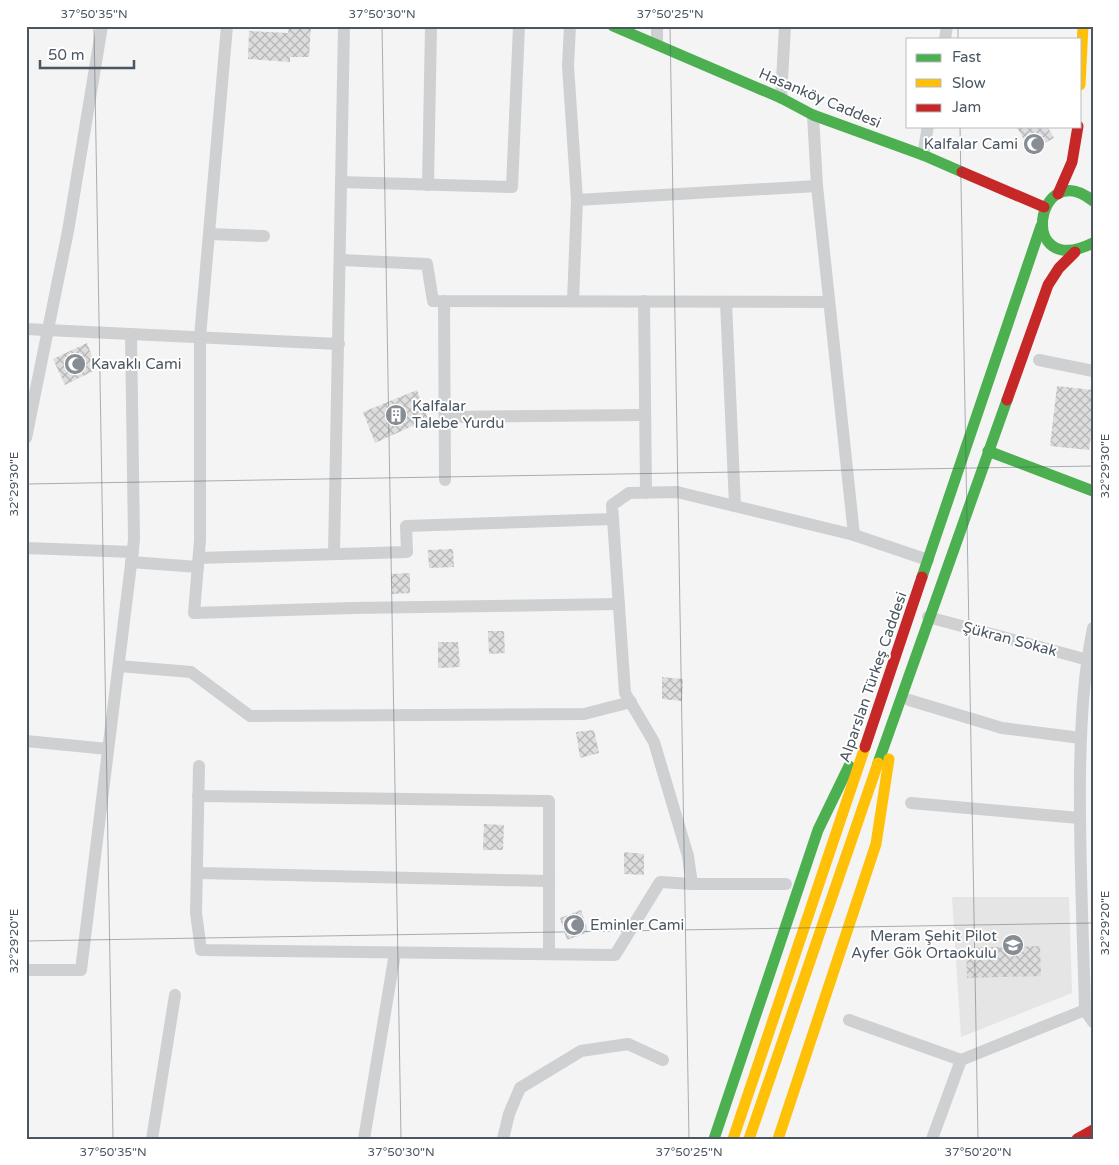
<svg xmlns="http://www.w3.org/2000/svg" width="1119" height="1165" viewBox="0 0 1119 1165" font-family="'Varela Round',sans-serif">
  <defs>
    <pattern id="building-cross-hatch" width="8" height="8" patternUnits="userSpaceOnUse" patternTransform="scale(1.25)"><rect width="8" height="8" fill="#ddddde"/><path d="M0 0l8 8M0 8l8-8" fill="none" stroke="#b5b6b7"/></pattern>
  </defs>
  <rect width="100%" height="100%" fill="#f4f4f4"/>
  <path fill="#e6e5e6" d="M952,897H1069L1072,993L961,1037Z"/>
  <g fill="url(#building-cross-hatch)">
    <path d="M289,26H311L309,57H290V62L248,59L249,31L288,33Z"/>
    <path d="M1016,126H1047L1054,138L1031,151Z"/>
    <path d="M87,343L97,369L65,385L53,359Z"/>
    <path d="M1057,386L1093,390V421L1089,450L1050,446Z"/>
    <path d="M417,390L428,419L375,443L363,412Z"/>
    <path d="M453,549L454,567L429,568L428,550Z"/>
    <path d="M410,573V593L392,594L391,574Z"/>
    <path d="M488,631H504L505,653L489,654Z"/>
    <path d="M438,642H458L460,667L438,668Z"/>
    <path d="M662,677L683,679L682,701L662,699Z"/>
    <path d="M594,730L599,753L580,758L576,732Z"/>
    <path d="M484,824L504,825L503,850H483Z"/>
    <path d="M624,852L644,854V875L624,874Z"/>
    <path d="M581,910L588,932L567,940L560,918Z"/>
    <path d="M1040,946L1041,976L967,978L966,948Z"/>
  </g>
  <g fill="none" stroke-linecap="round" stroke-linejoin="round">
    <g stroke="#ced0d2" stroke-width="12">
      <path d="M227,26L200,337V540L194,613L352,608L619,604"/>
      <path d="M570,26L568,66L577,200L573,301"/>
      <path d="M657,26V44"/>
      <path d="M945,39L947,26"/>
      <path d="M781,98L785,26"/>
      <path d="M813,115L817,186L854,535"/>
      <path d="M923,155L928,126"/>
      <path d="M341,182L512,187L519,26"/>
      <path d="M428,185L431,26"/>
      <path d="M577,200L817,186"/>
      <path d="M210,234L264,236"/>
      <path d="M341,260L427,264L433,301L829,302"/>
      <path d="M444,301L445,480"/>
      <path d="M644,301L646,493"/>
      <path d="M726,302L735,506"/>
      <path d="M26,329L339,344"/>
      <path d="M1039,360L1093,371"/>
      <path d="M445,417L645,415"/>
      <path d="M26,438L68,231L102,26"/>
      <path d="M26,548L133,552"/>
      <path d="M334,553L344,26"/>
      <path d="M199,558L407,552L406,526L613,519"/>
      <path d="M131,562L198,567"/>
      <path d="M928,617L1092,661"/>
      <path d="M1093,628C1083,676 1081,724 1080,773C1079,852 1083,931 1085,1010L1093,1022"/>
      <path d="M119,666L191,672L250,716L584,714L631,702"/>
      <path d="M909,700L1002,728L1081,738"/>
      <path d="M26,741L108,749"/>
      <path d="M199,766L196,913L201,950L615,955L660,882L692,884"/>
      <path d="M198,796L549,801V954"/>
      <path d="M911,803L1079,818"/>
      <path d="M197,873L547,881"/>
      <path d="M786,884H692L688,856L654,742L625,693L612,505L629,493L677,492L854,535L928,560"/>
      <path d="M26,970H81L134,540L131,334"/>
      <path d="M849,1020L961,1060L1085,1010"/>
      <path d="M152,1139L175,995"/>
      <path d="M364,1139L395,953"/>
      <path d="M503,1139L509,1114L520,1088L581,1051L628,1044L663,1060"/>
      <path d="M932,1139L961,1060"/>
    </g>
    <g stroke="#4caf50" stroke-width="11">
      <path d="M613,26L781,98L813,115L923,155L962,172"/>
      <path d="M1093,201C1036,155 1016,281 1093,243"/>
      <path d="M988,451L1093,491"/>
      <path d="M922,577L1041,226"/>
      <path d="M878,763L1007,400"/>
      <path d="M714,1139L818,830L849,766"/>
    </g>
    <g stroke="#ffc107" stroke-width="11">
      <path d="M1080,85L1083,26"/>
      <path d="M733,1139L865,747"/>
      <path d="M749,1139L878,763"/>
      <path d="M778,1139L876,844L889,759"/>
    </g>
    <g stroke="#c62828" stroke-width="11">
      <path d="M962,172L1044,207"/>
      <path d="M1058,194L1072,162L1078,126"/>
      <path d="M1007,400L1048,285L1059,268L1075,252"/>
      <path d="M865,747L922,577"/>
      <path d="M1077,1139L1093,1130"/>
    </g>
  </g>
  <path fill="none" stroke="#4a5661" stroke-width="1" stroke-opacity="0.45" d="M94,26L113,1139M382,26L401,1139M670,26L689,1139M958,26V39M26,27L82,26M960,126L978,1139M26,484L1093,466M26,941L1093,923"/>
  <defs>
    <g id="mosque-disc" transform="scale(1.125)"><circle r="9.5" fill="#868d94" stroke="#fff"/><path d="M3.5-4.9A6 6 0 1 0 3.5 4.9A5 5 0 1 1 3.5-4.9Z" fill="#fff"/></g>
    <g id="building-disc" transform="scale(1.125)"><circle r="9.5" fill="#868d94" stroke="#fff"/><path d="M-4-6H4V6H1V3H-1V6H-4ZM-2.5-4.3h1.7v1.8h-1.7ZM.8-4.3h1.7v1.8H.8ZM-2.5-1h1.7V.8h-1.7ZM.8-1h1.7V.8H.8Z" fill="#fff"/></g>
    <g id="school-disc" transform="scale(1.125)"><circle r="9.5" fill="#868d94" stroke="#fff"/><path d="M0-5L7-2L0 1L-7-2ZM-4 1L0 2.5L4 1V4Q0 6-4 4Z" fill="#fff"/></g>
  </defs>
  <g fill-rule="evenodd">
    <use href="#mosque-disc" x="1034" y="144"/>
    <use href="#mosque-disc" x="75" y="364"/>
    <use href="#building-disc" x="396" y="415"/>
    <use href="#mosque-disc" x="574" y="925"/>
    <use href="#school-disc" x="1013" y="945"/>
  </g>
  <g text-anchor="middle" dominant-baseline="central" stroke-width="4" stroke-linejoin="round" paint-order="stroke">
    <g font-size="15" fill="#4a5661" stroke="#fff">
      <text transform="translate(820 98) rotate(23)">Hasanköy Caddesi</text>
      <text transform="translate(1010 639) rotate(15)">Şükran Sokak</text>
      <text transform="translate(873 677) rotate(-71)">Alparslan Türkeş Caddesi</text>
    </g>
    <g font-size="15" fill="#4a5661" stroke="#fff" text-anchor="start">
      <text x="1018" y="144" text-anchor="end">Kalfalar Cami</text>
      <text x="91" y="364">Kavaklı Cami</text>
      <text x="412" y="406">Kalfalar<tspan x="412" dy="17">Talebe Yurdu</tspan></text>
      <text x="590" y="925">Eminler Cami</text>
      <text x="997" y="936" text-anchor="end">Meram Şehit Pilot<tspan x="997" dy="17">Ayfer Gök Ortaokulu</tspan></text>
    </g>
  </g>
  <rect width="1119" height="1165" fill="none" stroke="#ffffff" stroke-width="55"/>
  <rect x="906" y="38" width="175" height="90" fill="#ffffff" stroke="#b7bbc0"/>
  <rect x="916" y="54" width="25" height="8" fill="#4caf50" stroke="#b7bbc0"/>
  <text x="952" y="62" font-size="15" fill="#4a5661">Fast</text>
  <rect x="916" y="79" width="25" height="8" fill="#ffc107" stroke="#b7bbc0"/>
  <text x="952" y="88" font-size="15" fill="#4a5661">Slow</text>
  <rect x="916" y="104" width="25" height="8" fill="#c62828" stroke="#b7bbc0"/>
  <text x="952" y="112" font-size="15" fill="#4a5661">Jam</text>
  <path d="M40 60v8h94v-8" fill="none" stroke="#4a5661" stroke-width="2.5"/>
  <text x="48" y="60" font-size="15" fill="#4a5661" stroke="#ffffff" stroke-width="4" paint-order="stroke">50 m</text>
  <rect x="28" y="28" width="1064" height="1110" fill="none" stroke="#4a5661" stroke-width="2"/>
  <g font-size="12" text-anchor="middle" fill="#4a5661">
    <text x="94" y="18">37°50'35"N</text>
    <text x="382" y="18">37°50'30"N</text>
    <text x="670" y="18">37°50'25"N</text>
    <text transform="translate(1105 466) rotate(-90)" y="4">32°29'30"E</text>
    <text transform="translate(14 484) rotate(-90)" y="4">32°29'30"E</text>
    <text transform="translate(1105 923) rotate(-90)" y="4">32°29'20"E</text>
    <text transform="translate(14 941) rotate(-90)" y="4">32°29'20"E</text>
    <text x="113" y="1156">37°50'35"N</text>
    <text x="401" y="1156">37°50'30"N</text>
    <text x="689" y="1156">37°50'25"N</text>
    <text x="978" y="1156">37°50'20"N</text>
  </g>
</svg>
